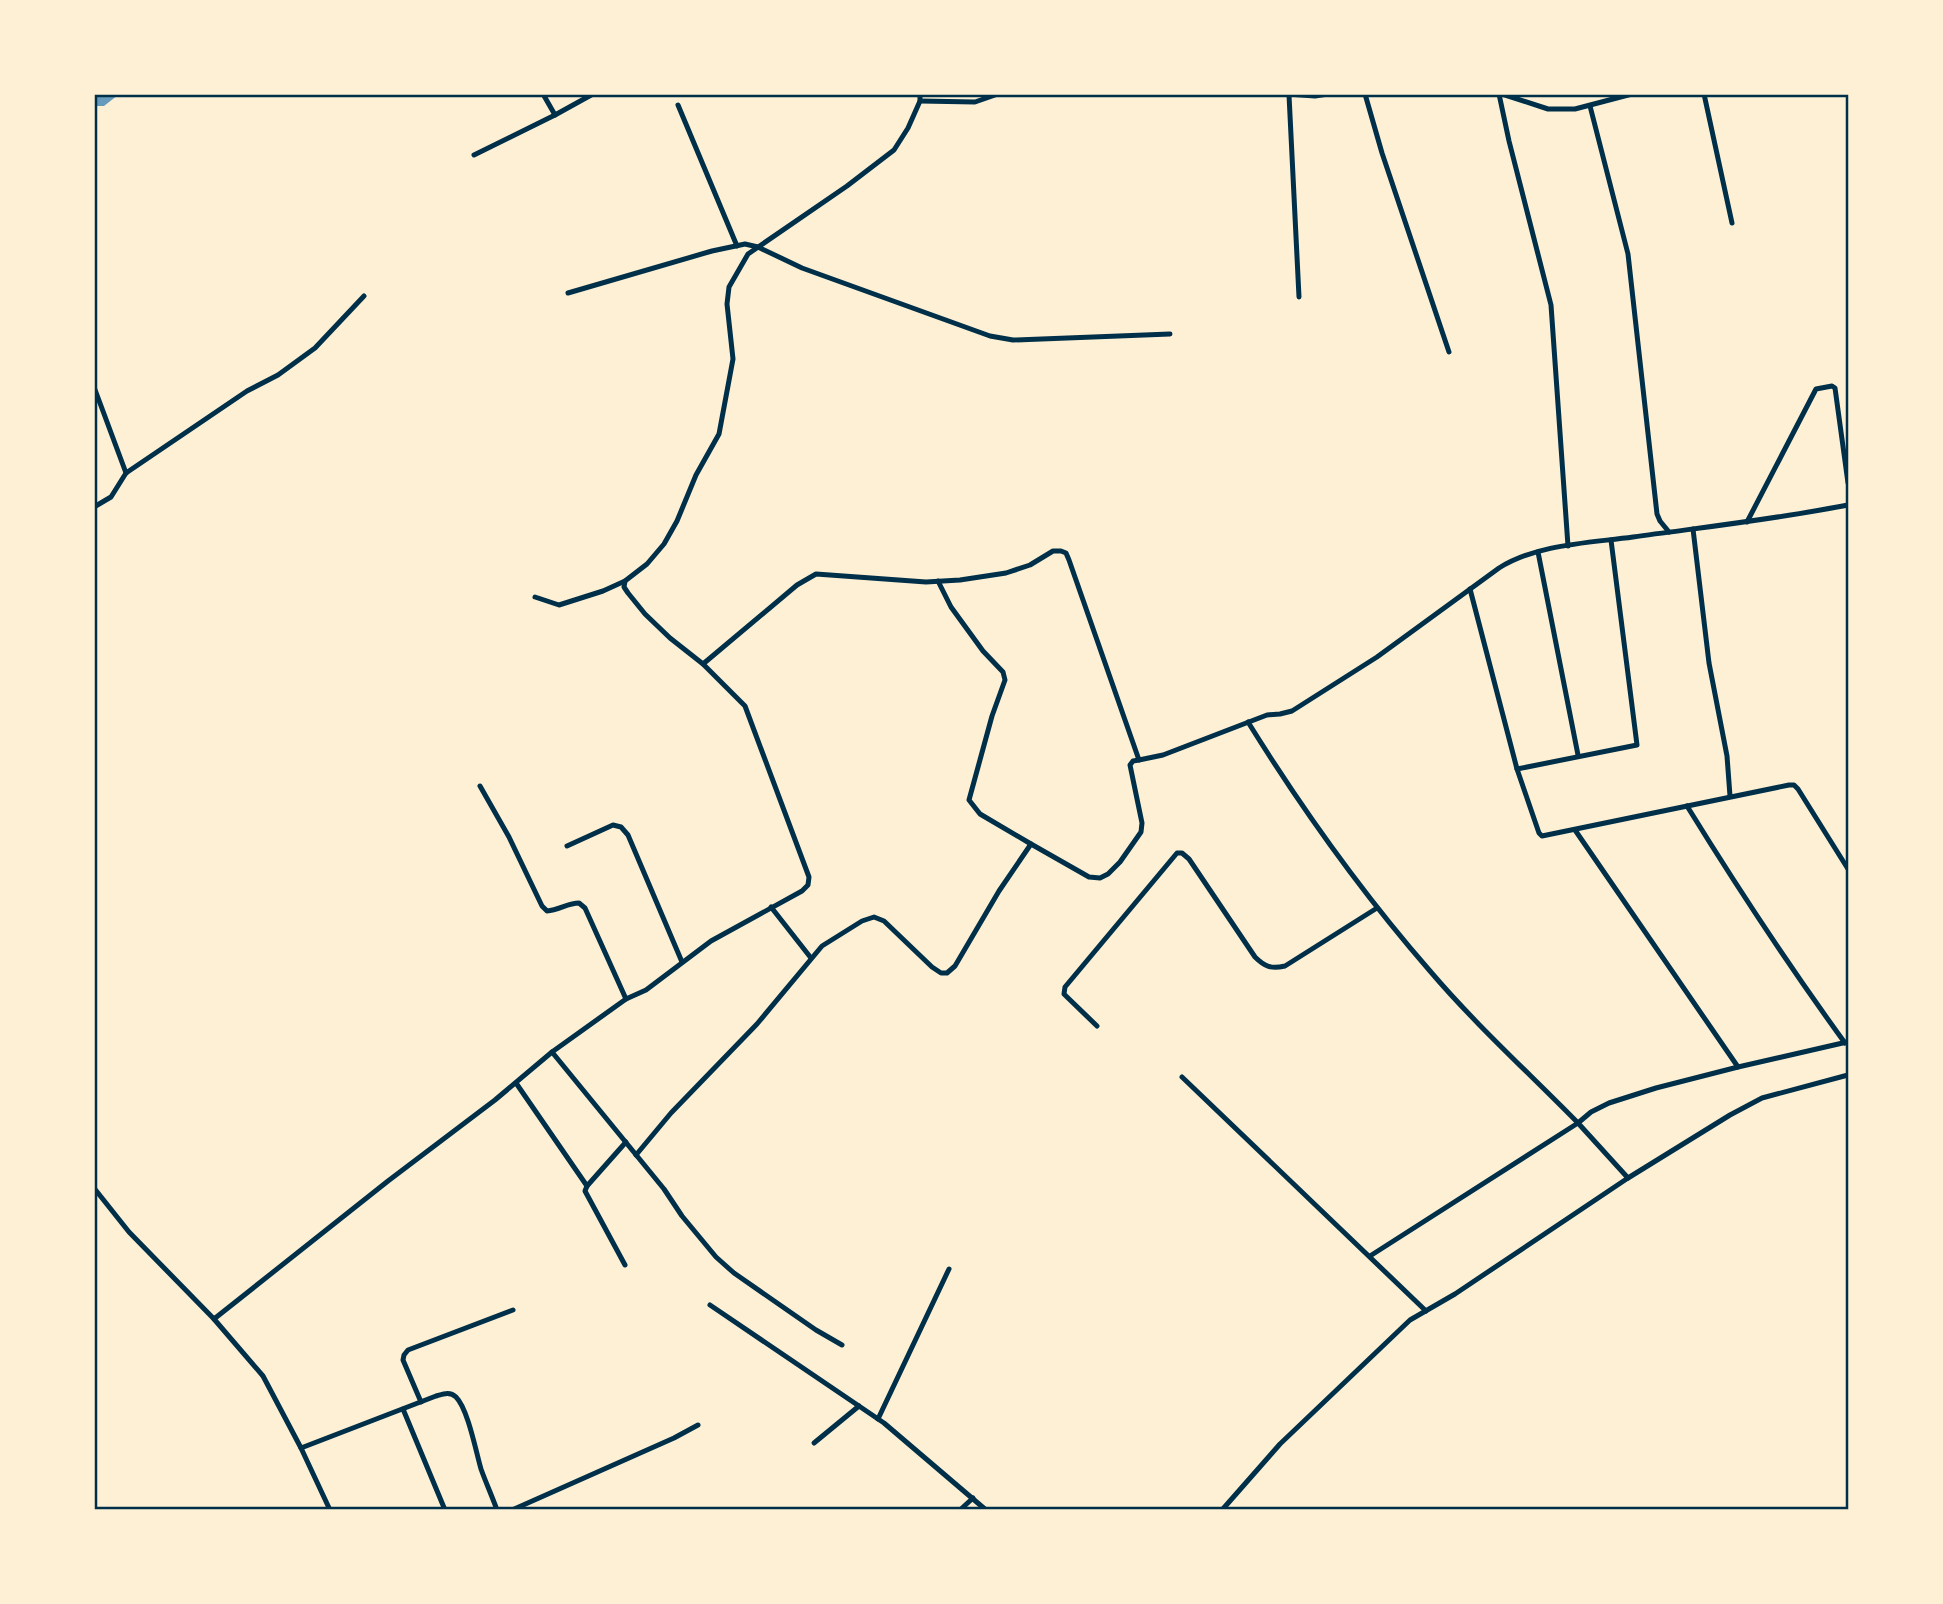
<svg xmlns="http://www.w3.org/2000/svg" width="1943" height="1604" viewBox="0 0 1943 1604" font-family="Rubik,sans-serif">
  <rect width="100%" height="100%" fill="#fdf0d5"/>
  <path fill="#669bbc" d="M94,95L95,94L118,95L104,106H95Z"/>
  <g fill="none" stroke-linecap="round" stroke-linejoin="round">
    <g stroke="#003049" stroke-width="5">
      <path d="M543,94L555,115"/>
      <path d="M1287,94L1315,96L1328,94"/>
      <path d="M1365,94L1382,153L1449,352"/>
      <path d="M1499,94L1509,141L1551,305L1568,546"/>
      <path d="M1502,94L1548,109H1575L1632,94"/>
      <path d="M1704,94L1732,223"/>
      <path d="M1289,95L1299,297"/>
      <path d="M920,101L975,102L998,94"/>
      <path d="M678,105L737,246"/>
      <path d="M1590,106L1628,254L1657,514L1660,521L1669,532"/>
      <path d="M474,155L555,115L593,94"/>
      <path d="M568,293L712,251L745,244L758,247L802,268L990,336L1013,340L1170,334"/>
      <path d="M94,387L126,473"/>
      <path d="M94,507L111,497L126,473L247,391L278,375L315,348L364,296"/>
      <path d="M1747,522L1816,389L1832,386L1835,388L1848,483"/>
      <path d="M1693,529L1709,663L1727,756L1730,796"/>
      <path d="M1538,552L1578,755"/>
      <path d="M938,581L951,607L983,651L1003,672L1005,680L992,716L969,800L980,814L1031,844"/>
      <path d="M1470,589L1517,769L1539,833L1542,836L1789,785H1794L1798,789L1848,869"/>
      <path d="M535,597L559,605L603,591L625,581"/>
      <path d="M703,664L797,585L816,574L926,582L960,580L1006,573L1030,565L1053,551H1061L1066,553L1069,560L1139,760L1163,755L1267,715L1280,714L1292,711L1377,657L1499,568C1537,544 1589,543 1633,537C1705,527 1777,519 1848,505"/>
      <path d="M1248,722C1302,809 1362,893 1430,971C1476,1025 1529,1073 1578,1123L1370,1256"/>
      <path d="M1517,769L1637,745L1611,540"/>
      <path d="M480,786L509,837L542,906L547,911C559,910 568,903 579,903L585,908L626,999"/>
      <path d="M1687,806C1737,887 1789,966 1845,1043"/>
      <path d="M567,846L613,825L621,827L628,835L682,962"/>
      <path d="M771,907L811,958"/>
      <path d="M1097,1026L1067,997L1064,994L1065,987L1177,853H1182L1189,859L1255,957C1265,967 1271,969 1285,966L1377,908"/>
      <path d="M552,1052L664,1189L682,1216L716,1257L734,1273L816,1330L842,1345"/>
      <path d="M1738,1067L1847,1042"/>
      <path d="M1182,1077L1426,1311"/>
      <path d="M516,1083L587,1186L626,1142"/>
      <path d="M636,1155L671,1113L757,1024L822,946L862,921L874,917L884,921L932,967L941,973H947L955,966L999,891L1031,844L1089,877L1100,878L1108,874L1120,862L1141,832L1142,823L1130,765L1133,761L1139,760"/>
      <path d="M1628,1178L1730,1115L1762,1098L1848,1075"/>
      <path d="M587,1186L585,1191L625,1265"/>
      <path d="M94,1188L129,1232L214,1319L388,1181L495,1100L552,1052L626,999L646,990L711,941L802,891L808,885L809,877L745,706L703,664L670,638L645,614L628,593L624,587L625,581L647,564L664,544L677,521L696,475L719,434L733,359L727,304L729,287L748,254L847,186L894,150L908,128L920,101V94"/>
      <path d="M710,1305L884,1423L986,1510"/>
      <path d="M214,1319L263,1376L301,1448L436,1396C443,1394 450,1391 456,1397C468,1409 476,1452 481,1469C486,1483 492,1496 497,1510"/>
      <path d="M421,1402L403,1360L404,1355L408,1350L513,1310"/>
      <path d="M403,1409L445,1510"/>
      <path d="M878,1419L949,1269"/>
      <path d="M814,1443L859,1406"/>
      <path d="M301,1448L330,1510"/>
      <path d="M512,1510L674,1438L698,1425"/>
      <path d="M960,1510L973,1498"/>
      <path d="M1222,1510L1280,1444L1410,1320L1455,1294L1628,1178L1578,1123L1591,1112L1609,1103L1656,1088L1738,1067L1575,830"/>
    </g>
  </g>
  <rect width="1943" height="1604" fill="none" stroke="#fdf0d5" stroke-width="192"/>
  <rect x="96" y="96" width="1751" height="1412" fill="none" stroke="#003049" stroke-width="2.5"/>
</svg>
